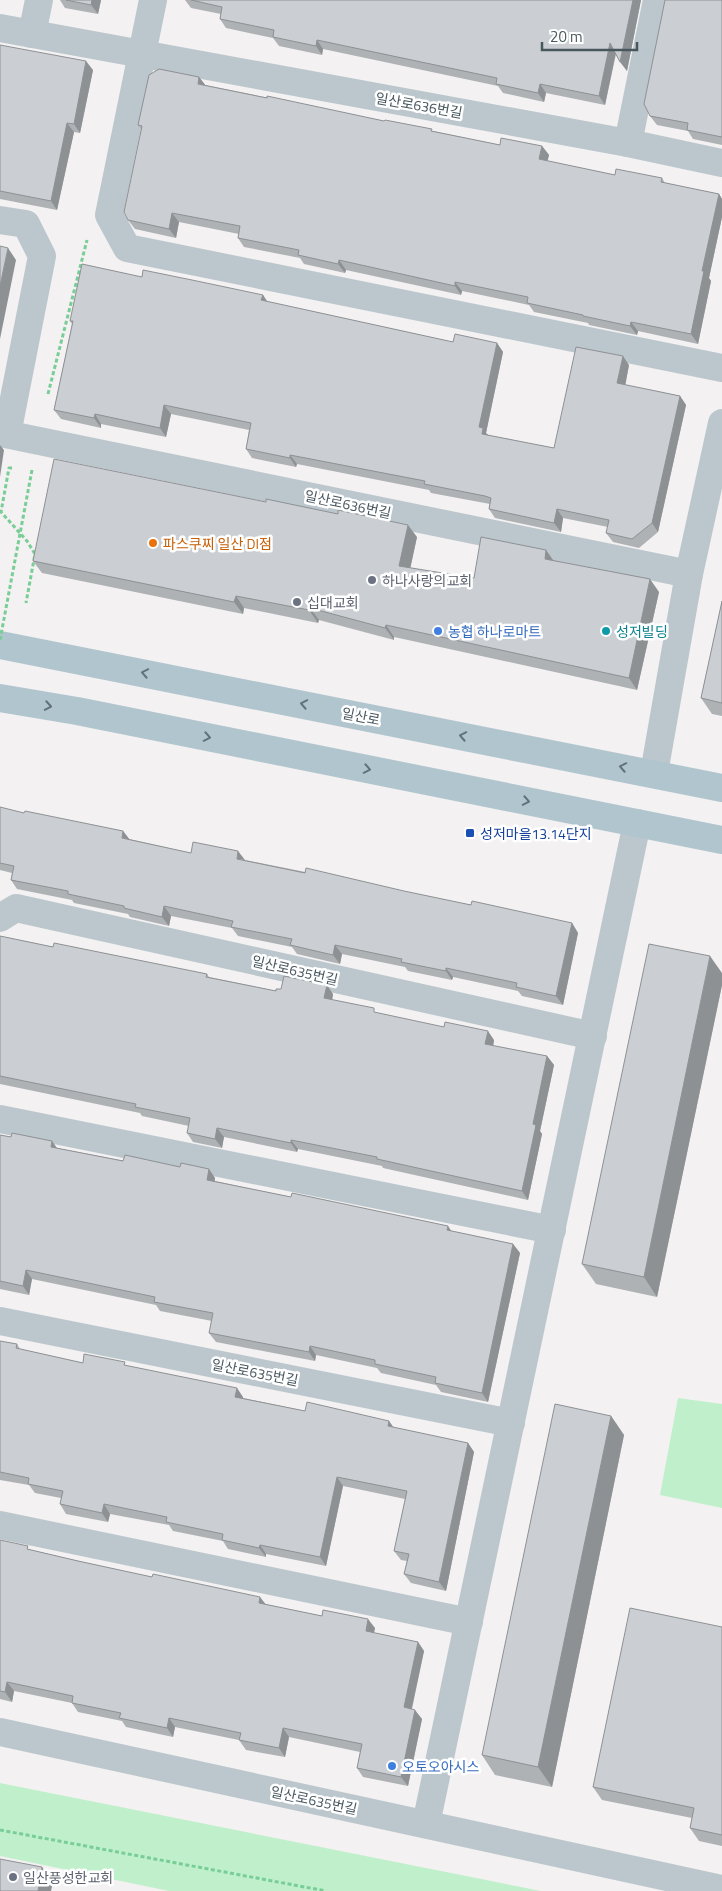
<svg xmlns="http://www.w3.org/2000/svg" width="722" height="1891" viewBox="0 0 722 1891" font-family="'Titillium Web','Noto Sans KR',sans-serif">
  <rect width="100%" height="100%" fill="#f3f1f1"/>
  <g fill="#c0f0cb">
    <path d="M678,1398L722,1404V1508L660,1495Z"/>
    <path d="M0,1783L541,1891H169L0,1856Z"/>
  </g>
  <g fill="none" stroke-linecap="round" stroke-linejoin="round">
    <g stroke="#78ce96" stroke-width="3" stroke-dasharray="4 2.5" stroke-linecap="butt">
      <path d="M48,394L87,240"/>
      <path d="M12,468H9L1,512L27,541L35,554L26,603"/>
      <path d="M0,1830L326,1891"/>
    </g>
    <g stroke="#bcc7cd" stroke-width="28">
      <path d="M153,0L109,215L127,248L722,368"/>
      <path d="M0,28L628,143L722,163"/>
      <path d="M32,34L39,0"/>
      <path d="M628,143L657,0"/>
      <path d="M0,220L26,224L42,256L7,434"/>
      <path d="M0,433L689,574L722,423"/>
      <path d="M654,773L689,574"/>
      <path d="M0,918L16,908L593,1036"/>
      <path d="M0,1119L552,1230"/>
      <path d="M0,1321L511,1423"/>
      <path d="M0,1525L469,1622"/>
      <path d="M0,1732L722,1889"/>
      <path d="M426,1824L637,823"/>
    </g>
    <g stroke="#b1c5cf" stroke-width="28">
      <path d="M0,645L722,788"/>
      <path d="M0,698L77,711L722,840"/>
    </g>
    <path stroke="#78ce96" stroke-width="3" stroke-dasharray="4 2.5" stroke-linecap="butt" d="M0,640L32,470"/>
  </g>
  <g fill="#afb2b5">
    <path d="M60,0H101L98,14L65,8Z"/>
    <path d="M185,0H641L627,71L616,54L605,105L546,93L544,102L503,93L498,86L323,49L322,55L279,46L273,38L226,28L220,19L221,14L191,8Z"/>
    <path d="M722,0V145L693,139L688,131L657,125L650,116Z"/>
    <path d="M0,45L93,70L80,133L74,132L57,210L0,199Z"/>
    <path d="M199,77L205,85L433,131L500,145L542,146L549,155L547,161L615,175L662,178L665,183L719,194L722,199V217L709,278L711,281L698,344L638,331L637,335L589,325L588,323L534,312L529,305L462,291L461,295L346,270L345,273L304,264L300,258L244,247L238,238L239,234L179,222L176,238L135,229L128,220L141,129L138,125Z"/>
    <path d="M142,277L263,295L267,302L453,342L497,343L503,352L486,433L488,435L554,448L629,365L625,385L680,396L686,405L658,532L639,548L613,542L606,533L608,527L563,518L561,532L495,518L489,509L490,504L431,493L429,490L297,464L296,467L252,458L246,449L249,430L171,414L166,437L101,424V428L61,419L54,410L72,324L70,321Z"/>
    <path d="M417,537L410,568L474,578L546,550L553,560L659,592L637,690L394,637V640L319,620L318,623L244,608L243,614L42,573L33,561Z"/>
    <path d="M722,601V716L712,714L701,698Z"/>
    <path d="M0,807L24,813L123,831L129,839L191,853L245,860L471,905L572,923L578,933L563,1005L522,996L518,991L453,977L452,980L408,971L405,967L342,954L340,964L297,954L292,947L238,936L232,928L171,916L169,926L130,917L128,914L74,903L72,900L17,889L11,880L12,873L0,870Z"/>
    <path d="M0,936L53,947L207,974L209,977L276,991L333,994L332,1000L378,1013L494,1040L493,1046L547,1056L554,1065L540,1131L542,1134L528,1200L419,1176L383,1168L382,1166L298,1149L297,1152L224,1137L222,1148L193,1142L187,1133L189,1126L142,1116L140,1113L0,1084Z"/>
    <path d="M722,973V985L657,1297L596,1284L582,1264Z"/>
    <path d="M0,1135L11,1137L52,1141L57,1148L215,1178V1181L513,1244L520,1253L488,1402L441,1392L436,1385L381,1373L377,1368L316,1355L315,1361L216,1342L209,1333L212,1321L160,1311L156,1305L32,1279L29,1295L0,1289Z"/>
    <path d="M0,1341L17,1344L20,1349L83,1363L127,1366L243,1397V1398L305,1411L389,1421L394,1428L468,1443L474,1452L446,1591L411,1583L404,1574L407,1561L401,1560L394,1551L405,1499L343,1486L326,1566L266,1554V1557L228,1549L223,1541L173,1531L169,1525L110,1514L108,1522L66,1514L60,1504L61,1498L35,1493L29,1485L0,1480Z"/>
    <path d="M611,1416L624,1435L552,1787L495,1775L482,1755Z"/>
    <path d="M0,1540L31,1550L265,1604L375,1628L374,1633L418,1642L424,1651L412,1709L422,1719L408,1786L363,1777L357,1768L360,1752L289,1737L285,1757L246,1750L239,1740L175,1727L173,1737L126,1727L122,1721L78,1712L72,1703L14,1691L12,1702L0,1699Z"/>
    <path d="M722,1627V1846L699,1841L690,1828L692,1818L602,1800L593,1787Z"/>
  </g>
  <g fill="#8e9194">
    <path d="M92,0H101L98,14L91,5Z"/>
    <path d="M633,0H641L627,71L620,62Z"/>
    <path d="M317,40L323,49L322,55L316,46Z"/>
    <path d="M610,43L616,52L605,105L599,96Z"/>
    <path d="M86,61L93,70L80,133L74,124Z"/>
    <path d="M199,77L206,86L198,84Z"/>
    <path d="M540,84L546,93L544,102L538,93Z"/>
    <path d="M67,123L74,132L57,210L51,201Z"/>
    <path d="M542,146L549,155L546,168L539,159Z"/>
    <path d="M719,194L722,199V217L709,278L711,281L698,344L691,334L702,271Z"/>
    <path d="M172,213L179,222L176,238L169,229Z"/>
    <path d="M8,248L16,260L0,339V286Z"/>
    <path d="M339,260L346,270L345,273L338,264Z"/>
    <path d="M455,282L462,291L461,295L455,286Z"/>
    <path d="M263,295L269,304L261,300Z"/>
    <path d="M631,322L638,331L637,335L630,326Z"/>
    <path d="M497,343L503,352L486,433L490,437L482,434L479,427Z"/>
    <path d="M623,356L629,365L624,392L617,383Z"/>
    <path d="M680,396L686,405L658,532L652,523Z"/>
    <path d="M164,405L171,414L166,437L160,428Z"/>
    <path d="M95,414L101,424V428L94,418Z"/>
    <path d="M0,445L4,450L0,477Z"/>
    <path d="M290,455L297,464L296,467L290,458Z"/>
    <path d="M557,509L563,518L561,532L554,523Z"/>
    <path d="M408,525L417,537L408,579L399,566Z"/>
    <path d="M546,550L555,563L545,559Z"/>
    <path d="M650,579L659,592L637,690L629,678Z"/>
    <path d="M236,596L244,608L243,614L234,602Z"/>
    <path d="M310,608L319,620L318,623L309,610Z"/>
    <path d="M386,625L394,637V640L385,628Z"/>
    <path d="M123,831L130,840L122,838Z"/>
    <path d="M238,851L245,860L237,859Z"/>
    <path d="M164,906L171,916L169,926L162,917Z"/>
    <path d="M572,923L578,933L563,1005L556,996Z"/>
    <path d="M335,945L342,954L340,964L333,955Z"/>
    <path d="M710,956L722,973V985L657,1297L644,1277Z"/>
    <path d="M446,968L453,977L452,980L446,971Z"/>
    <path d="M327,985L333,994L331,1007L324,998Z"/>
    <path d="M488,1031L494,1040L492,1053L485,1044Z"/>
    <path d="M547,1056L554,1065L540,1131L542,1134L528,1200L522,1191L533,1124Z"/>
    <path d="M217,1128L224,1137L222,1148L215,1139Z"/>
    <path d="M291,1140L298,1149L297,1152L291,1143Z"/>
    <path d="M52,1141L58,1150L51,1147Z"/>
    <path d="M209,1169L215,1178L213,1189L207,1180Z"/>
    <path d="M448,1226L454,1235L447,1230Z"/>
    <path d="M513,1244L520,1253L488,1402L482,1393Z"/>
    <path d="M26,1270L32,1279L29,1295L23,1286Z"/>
    <path d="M310,1346L316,1355L315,1361L309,1352Z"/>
    <path d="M237,1388L243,1397L241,1406L235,1397Z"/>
    <path d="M611,1416L624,1435L552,1787L538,1767Z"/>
    <path d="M389,1421L395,1430L388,1426Z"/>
    <path d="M468,1443L474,1452L446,1591L439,1582Z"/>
    <path d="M337,1477L343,1486L326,1566L320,1557Z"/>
    <path d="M104,1504L110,1514L108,1522L102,1513Z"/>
    <path d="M260,1545L266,1554V1557L259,1548Z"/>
    <path d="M260,1597L267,1606L259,1603Z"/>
    <path d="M368,1619L375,1628L372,1641L366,1631Z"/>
    <path d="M418,1642L424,1651L410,1716L404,1707Z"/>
    <path d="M7,1682L14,1691L12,1702L5,1692Z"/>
    <path d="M415,1710L422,1719L408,1786L401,1777Z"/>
    <path d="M169,1718L175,1727L173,1737L167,1728Z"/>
    <path d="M283,1728L289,1737L285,1757L279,1748Z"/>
    <path d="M42,1867L53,1882L51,1891H38Z"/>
  </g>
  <g fill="#cbcfd3" stroke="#8e9194">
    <path d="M66,0H92L91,5Z"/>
    <path d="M191,0H633L620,62L610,43L599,96L540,84L538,93L496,84L497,78L317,40L316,46L273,37L274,30L220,19L222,7Z"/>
    <path d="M665,0H722V137L687,130L688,123L650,116L644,104Z"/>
    <path d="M0,45L86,61L74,124L67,123L51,201L0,191Z"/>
    <path d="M159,69L199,77L198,84L267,98V96L384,121L385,120L432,129L431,131L500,145L501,138L542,146L539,159L615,175L616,169L662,178L661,182L719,194L702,271H704L691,334L631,322L630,326L583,316V315L527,303L528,297L455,282V286L339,260L338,264L298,255L299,250L238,238L240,226L172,213L169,229L128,220L124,212L142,126L138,125L149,75Z"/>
    <path d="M0,246L8,248L0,286Z"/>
    <path d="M82,264L142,277L143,270L192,280L263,295L261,300L453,342L455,334L497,343L479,427L483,428L482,434L554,448L576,347L623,356L617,383L680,396L652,523L632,539L606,533L609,520L557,509L554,523L489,509L491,498L485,496L424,484L425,481L290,455V458L246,449L251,423L164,405L160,428L95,414L94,418L54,410L73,321H70Z"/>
    <path d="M54,459L266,502V499L338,514V510L408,525L399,566L474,578L481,537L546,550L545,559L650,579L629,678L386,625L385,628L310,608L309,610L236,596L234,602L33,561Z"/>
    <path d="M722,601V703L701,698Z"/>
    <path d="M0,807L24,813L25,811L123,831L122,838L191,853L193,842L238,851L237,859L305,873L306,868L404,891L471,905L472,901L572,923L556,996L516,987L517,983L446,968V971L401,962L402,959L335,945L333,955L290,945L292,939L231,927L233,921L164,906L162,917L124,908V906L68,894V891L11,880L14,866L0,863Z"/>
    <path d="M0,936L53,947L54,943L207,974L206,977L276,991V989H281L284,976L327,985L324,998L374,1008V1012L444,1027L445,1022L488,1031L485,1044L547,1056L533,1124L536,1125L522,1191L413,1167L377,1159V1157L291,1140V1143L217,1128L215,1139L187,1133L190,1118L135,1107L136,1104L0,1076Z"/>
    <path d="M649,944L710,956L644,1277L582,1264Z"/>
    <path d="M12,1133L52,1141L51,1147L123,1161L125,1155L180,1167L181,1163L209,1169L207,1180L291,1197L292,1193L448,1226L447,1230L513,1244L482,1393L435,1383L436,1377L375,1364V1360L310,1346L309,1352L209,1333L213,1313L154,1302L155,1297L26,1270L23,1286L0,1281V1135L11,1137Z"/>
    <path d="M0,1341L17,1344L16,1348L83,1363L84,1354L125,1362L124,1365L237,1388L235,1397L305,1411L307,1402L389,1421L388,1426L468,1443L439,1582L404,1574L409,1554L394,1551L407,1491L337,1477L320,1557L260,1545L259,1548L222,1540L223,1534L166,1522L167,1517L104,1504L102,1513L60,1504L63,1491L28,1484L29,1478L0,1472Z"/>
    <path d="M555,1404L611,1416L538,1767L482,1755Z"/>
    <path d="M0,1540L28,1546L27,1549L78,1561L152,1577L153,1574L260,1597L259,1603L322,1616L323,1610L368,1619L366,1631L418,1642L404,1707L415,1710L401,1777L357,1768L362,1744L283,1728L279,1748L239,1740L241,1733L169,1718L167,1728L119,1718L121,1713L72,1703L73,1696L7,1682L5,1692L0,1691Z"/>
    <path d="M630,1608L722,1627V1835L690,1828L694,1808L593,1787Z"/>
    <path d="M0,1859L42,1867L38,1891H0Z"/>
  </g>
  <defs><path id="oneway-chevron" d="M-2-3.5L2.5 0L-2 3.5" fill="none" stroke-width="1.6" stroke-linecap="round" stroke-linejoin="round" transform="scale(1.25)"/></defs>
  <g stroke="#62727a">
    <use href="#oneway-chevron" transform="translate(145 673) rotate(-169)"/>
    <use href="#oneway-chevron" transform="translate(304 704) rotate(-169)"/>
    <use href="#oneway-chevron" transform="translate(48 706) rotate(10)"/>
    <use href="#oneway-chevron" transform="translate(463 736) rotate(-169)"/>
    <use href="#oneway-chevron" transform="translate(207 737) rotate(11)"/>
    <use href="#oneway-chevron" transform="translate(623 767) rotate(-169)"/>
    <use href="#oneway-chevron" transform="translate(367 769) rotate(11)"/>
    <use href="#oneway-chevron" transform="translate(526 801) rotate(11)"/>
  </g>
  <circle fill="#e8710a" stroke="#fff" stroke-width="2" cx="153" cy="543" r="5"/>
  <g fill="#6b7280" stroke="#fff" stroke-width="2">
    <circle cx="372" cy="580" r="5"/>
    <circle cx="297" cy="602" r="5"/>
    <circle cx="13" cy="1877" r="5"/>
  </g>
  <g fill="#3f7fe0" stroke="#fff" stroke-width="2">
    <circle cx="438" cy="631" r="5"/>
    <circle cx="392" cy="1766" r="5"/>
  </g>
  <circle fill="#0f9aa8" stroke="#fff" stroke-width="2" cx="606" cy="631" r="5"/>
  <rect fill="#1a4fb4" stroke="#fff" stroke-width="2" x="465" y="828" width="10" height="10" rx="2.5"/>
  <g text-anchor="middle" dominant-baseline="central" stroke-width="5" stroke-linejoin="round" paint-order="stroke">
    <g font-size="14" fill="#48575e" stroke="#fff">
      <text transform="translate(419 105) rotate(10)">일산로636번길</text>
      <text transform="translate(348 504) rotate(12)">일산로636번길</text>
      <text transform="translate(361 716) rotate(11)">일산로</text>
      <text transform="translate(295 970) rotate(13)">일산로635번길</text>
      <text transform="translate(255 1372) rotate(11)">일산로635번길</text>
      <text transform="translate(314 1800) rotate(12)">일산로635번길</text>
    </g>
    <g font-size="14" fill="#c56008" stroke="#fff" text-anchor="start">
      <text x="163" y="543">파스쿠찌 일산 DI점</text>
    </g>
    <g font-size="14" fill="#5b616d" stroke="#fff" text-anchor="start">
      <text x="382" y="580">하나사랑의교회</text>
      <text x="307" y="602">십대교회</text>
      <text x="23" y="1877">일산풍성한교회</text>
    </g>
    <g font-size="14" fill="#366cbe" stroke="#fff" text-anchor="start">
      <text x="448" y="631">농협 하나로마트</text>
      <text x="402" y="1766">오토오아시스</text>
    </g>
    <g font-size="14" fill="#0d838f" stroke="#fff" text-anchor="start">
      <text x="616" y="631">성저빌딩</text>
    </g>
    <g font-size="14" fill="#164399" stroke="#fff" text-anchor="start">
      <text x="480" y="833">성저마을13.14단지</text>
    </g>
  </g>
  <path d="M542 42v8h95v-8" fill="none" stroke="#48575e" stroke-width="2.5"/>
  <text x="550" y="42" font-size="15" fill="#48575e" stroke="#ffffff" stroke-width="4" paint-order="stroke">20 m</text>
</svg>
